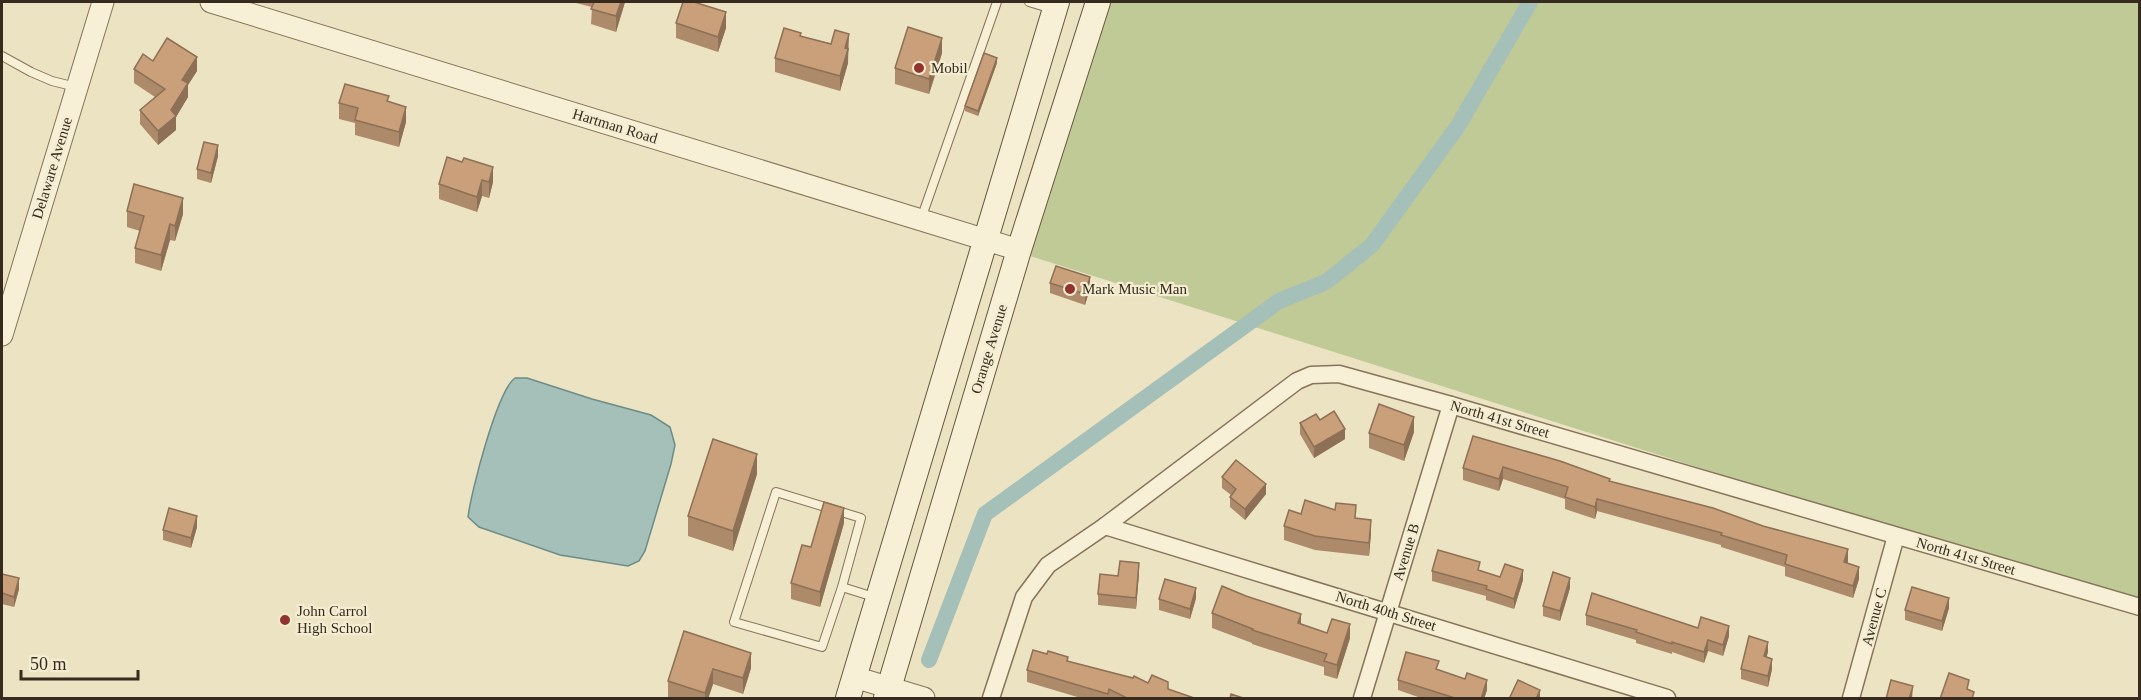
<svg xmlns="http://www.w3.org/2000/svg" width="2141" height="700" viewBox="0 0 2141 700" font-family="Georgia,serif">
  <rect width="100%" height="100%" fill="#ece3c3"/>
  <path fill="#c0ca97" d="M1108,2H2139V598L1789,496L1027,255Z"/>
  <path fill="#a5bfb9" stroke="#6c8d87" stroke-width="1.5" d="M515,378H527L592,399L651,415L670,427L675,445L671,464L645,551L639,561L628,566L560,555L479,527L468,517C471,492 497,391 515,378Z"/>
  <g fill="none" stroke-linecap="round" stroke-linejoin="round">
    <path stroke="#a5bfb9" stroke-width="16" d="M929,660L985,514L1279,301L1326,282L1372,245L1458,126L1530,2"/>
    <g stroke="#86745a" stroke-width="10">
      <g id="service">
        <path d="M1029,2L1052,9"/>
        <path d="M2,56L31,72L52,81L76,87"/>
        <path d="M921,219L997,2"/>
        <path d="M842,587L861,518L776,492L734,622L822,647L842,587L877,598"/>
      </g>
    </g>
    <g stroke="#86745a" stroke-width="19">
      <g id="minor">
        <path d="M1105,526L1667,698"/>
        <path d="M991,698L1024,597L1048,565L1105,526L1297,381L1311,375L1339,374L1451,405L2140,607"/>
        <path d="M1362,698L1451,405"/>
        <path d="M1851,698L1896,536"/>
      </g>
    </g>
    <g stroke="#86745a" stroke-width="23">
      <g id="tertiary">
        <path d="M211,2L1019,250"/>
        <path d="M2,335L103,2"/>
        <path d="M854,677L924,698"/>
      </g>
    </g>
    <g stroke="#67563e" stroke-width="26">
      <g id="secondary">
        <path d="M848,698L1057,2"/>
        <path d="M886,698L1019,250L1098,2"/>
      </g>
    </g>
    <use href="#service" stroke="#f7f0d6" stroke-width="8"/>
    <use href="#minor" stroke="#f7f0d6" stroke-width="16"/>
    <use href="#tertiary" stroke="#f7f0d6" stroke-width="21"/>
    <use href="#secondary" stroke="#f7f0d6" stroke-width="24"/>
  </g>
  <g fill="#ad8a69">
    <path d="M572,2H625L616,32L591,24L592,7Z"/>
    <path d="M676,23L726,28L718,52L676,38Z"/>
    <path d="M801,36L849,48L848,53V63L840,91L775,72V58Z"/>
    <path d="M942,53L929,94L895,84V68Z"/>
    <path d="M153,61L197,71L188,85V97L176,117V130L158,145L140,124V110L155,97L134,83V69Z"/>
    <path d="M997,63L978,116L965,111V106Z"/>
    <path d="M389,102L406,122L399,147L355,135V123L339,119V103Z"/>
    <path d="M218,156L211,183L197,179V169Z"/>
    <path d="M447,157L493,182L489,198L482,196L477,212L439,199V184Z"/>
    <path d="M127,211L183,214L175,241L170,240L161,271L135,263V248L140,231L127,227Z"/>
    <path d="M1050,283L1090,288L1085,305L1050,293Z"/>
    <path d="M1320,420L1345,439L1314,458L1300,434V423Z"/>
    <path d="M1414,432L1404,461L1369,448V433Z"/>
    <path d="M1473,436L1848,561L1847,563L1859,579L1853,598L1785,576V567L1721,547V545L1597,511L1595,519L1565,509V499L1503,479L1499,491L1463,480V468Z"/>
    <path d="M757,474L733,551L688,536V516Z"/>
    <path d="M1222,477L1266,494L1245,520L1230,507V497L1231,495L1222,488Z"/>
    <path d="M1301,514L1356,518L1371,533L1369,556L1315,550L1284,540V526Z"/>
    <path d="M844,523L820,607L791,599V583L811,547Z"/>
    <path d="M197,527L191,548L163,540V530Z"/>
    <path d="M1480,570L1500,577L1523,580L1514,609L1486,600V596L1432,581V571Z"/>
    <path d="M1139,573L1136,609L1098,605V594L1118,576Z"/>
    <path d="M2,574L19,589L14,607L2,604Z"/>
    <path d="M1570,588L1560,621L1543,616V606Z"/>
    <path d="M1196,598L1190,619L1159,610V599Z"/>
    <path d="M1949,608L1942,631L1905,620V610Z"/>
    <path d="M1212,613L1301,624L1327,633L1350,638L1337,679L1324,675V667L1252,644V643L1212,628Z"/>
    <path d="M1586,615L1698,628L1729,636L1723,656L1708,651L1704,663L1672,652V654L1636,643V640L1586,625Z"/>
    <path d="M684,631L751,668L743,694L713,684L708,699H674L668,697V681Z"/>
    <path d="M1768,652L1766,657L1772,669L1768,687L1741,679V669Z"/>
    <path d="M1068,661L1148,683L1197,699H1084L1027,682V670Z"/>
    <path d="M1439,670L1487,690L1484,699H1424L1398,690V680Z"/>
  </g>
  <g fill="#8d7055">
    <path d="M621,2H625L616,32V16Z"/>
    <path d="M726,12V28L718,52V37Z"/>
    <path d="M849,34L848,63L840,91V76L845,48Z"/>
    <path d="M942,38V53L929,94V79Z"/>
    <path d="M197,57V71L188,85V97L176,117V130L158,145V131L182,80Z"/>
    <path d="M997,58V63L978,116V111Z"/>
    <path d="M406,107V122L399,147V132Z"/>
    <path d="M218,145V156L211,183V173Z"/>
    <path d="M493,167V182L489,198V182Z"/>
    <path d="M482,180V196L477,212V197Z"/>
    <path d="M183,198V214L175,241V226Z"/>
    <path d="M170,224V240L161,271V255Z"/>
    <path d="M1090,277V288L1085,305V294Z"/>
    <path d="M1414,417V432L1404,461V445Z"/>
    <path d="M1345,429V439L1314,458V447Z"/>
    <path d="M757,454V474L733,551V531Z"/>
    <path d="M1503,467V479L1499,491V479Z"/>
    <path d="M1266,484V494L1245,520V509Z"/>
    <path d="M1597,499V511L1595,519V507Z"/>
    <path d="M844,508V523L820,607V592Z"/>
    <path d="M197,516V527L191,548V538Z"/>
    <path d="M1371,520V533L1369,556V543Z"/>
    <path d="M1848,549V561L1844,574V562Z"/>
    <path d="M1139,563V573L1136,609V598Z"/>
    <path d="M1859,567V579L1853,598V586Z"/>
    <path d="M1523,570V580L1514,609V599Z"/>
    <path d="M19,578V589L14,607V597Z"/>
    <path d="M1570,578V588L1560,621V611Z"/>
    <path d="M1196,588V598L1190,619V609Z"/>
    <path d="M1949,598V608L1942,631V621Z"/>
    <path d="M1301,614V628L1298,623Z"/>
    <path d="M1350,624V638L1337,679V665Z"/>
    <path d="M1729,626V636L1723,656V645Z"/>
    <path d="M1708,640V651L1704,663V652Z"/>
    <path d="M1768,642V652L1764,667V656Z"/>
    <path d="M751,653V668L743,694V678Z"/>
    <path d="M1772,659V669L1768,687V676Z"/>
    <path d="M713,669V684L708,699H705V693Z"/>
    <path d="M1487,680V690L1484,699H1481Z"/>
    <path d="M1913,686L1912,699H1909Z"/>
    <path d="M1540,690V699H1536Z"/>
  </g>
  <g fill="#c9a07a" stroke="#8d7055" stroke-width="1.5">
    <path d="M594,2H621L616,16L591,9Z"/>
    <path d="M683,2H694L726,12L718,37L676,23Z"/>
    <path d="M908,27L942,38L929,79L895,68Z"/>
    <path d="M784,28L801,33L800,36L831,44L835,30L849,34L845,48L848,49L840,76L775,58Z"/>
    <path d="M167,38L197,57L182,80L188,83L171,110L176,116L158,131L140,110L165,89L134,69L143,54L153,61Z"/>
    <path d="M984,53L997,58L978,111L965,106Z"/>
    <path d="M345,84L389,96L387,101L406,107L399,132L355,120L358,108L339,103Z"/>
    <path d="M204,142L218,145L211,173L197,169Z"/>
    <path d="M447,157L462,162L464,158L493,167L489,182L482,180L477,197L439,184Z"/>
    <path d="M134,184L183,198L175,226L170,224L161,255L135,248L144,216L127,211Z"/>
    <path d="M1056,266L1090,277L1085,294L1050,283Z"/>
    <path d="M1379,404L1414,417L1404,445L1369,433Z"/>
    <path d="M1334,411L1345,429L1314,447L1300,423L1316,414L1320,420Z"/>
    <path d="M1473,436L1560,461L1610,479L1609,481L1713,508L1763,526L1848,549L1844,562L1859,567L1853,586L1785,564L1787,555L1721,535L1722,533L1597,499L1595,507L1565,497L1568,487L1503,467L1499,479L1463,468Z"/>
    <path d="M713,439L757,454L733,531L688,516Z"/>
    <path d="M1236,460L1266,484L1245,509L1230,497L1236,489L1222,477Z"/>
    <path d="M1305,500L1335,510L1336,503L1356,505L1355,518L1371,520L1369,543L1315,536L1284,526L1289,510L1301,514Z"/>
    <path d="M824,502L844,508L820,592L791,583L802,545L811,547Z"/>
    <path d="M169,508L197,516L191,538L163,530Z"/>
    <path d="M1438,550L1480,562L1478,570L1500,577L1505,564L1523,570L1514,599L1486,589L1487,586L1432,571Z"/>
    <path d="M1120,561L1139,563L1136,598L1098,594L1100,574L1118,576Z"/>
    <path d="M1553,572L1570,578L1560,611L1543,606Z"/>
    <path d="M2,574L19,578L14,597L2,593Z"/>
    <path d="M1165,579L1196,588L1190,609L1159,599Z"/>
    <path d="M1222,586L1246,596L1301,614L1298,623L1327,633L1332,619L1350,624L1337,665L1324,661L1327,654L1252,630L1253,629L1212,613Z"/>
    <path d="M1912,587L1949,598L1942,621L1905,610Z"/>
    <path d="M1592,593L1698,628L1701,617L1729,626L1723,645L1708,640L1704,652L1672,642V644L1636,632L1637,630L1586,615Z"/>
    <path d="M684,631L751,653L743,678L713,669L705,693L668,681Z"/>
    <path d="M1749,636L1768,642L1764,656L1772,659L1768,676L1741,669Z"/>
    <path d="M1033,650L1047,654L1048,651L1068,657L1067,661L1133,678L1134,676L1148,683L1152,675L1168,682V689L1197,699H1129L1109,689L1108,694L1027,670Z"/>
    <path d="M1406,652L1439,661L1436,669L1465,679L1467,673L1487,680L1481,699H1458L1398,680Z"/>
    <path d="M1949,673L1969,680L1967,689L1974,692L1972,699H1940Z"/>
    <path d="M1518,680L1540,690L1536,699H1509Z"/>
    <path d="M1891,680L1913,686L1909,699H1886Z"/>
    <path d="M1231,694L1246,699H1230Z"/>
  </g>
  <g fill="#92332d" stroke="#f4edd2" stroke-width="2">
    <circle cx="919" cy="68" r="6"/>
    <circle cx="1070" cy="289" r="6"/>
    <circle cx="285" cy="620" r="6"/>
  </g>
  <g text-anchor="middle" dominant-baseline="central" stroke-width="4.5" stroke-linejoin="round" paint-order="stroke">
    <g font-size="15" fill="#362b1e" stroke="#f4edd2" text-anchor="start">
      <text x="931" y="68">Mobil</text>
      <text x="1082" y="289">Mark Music Man</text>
      <text x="297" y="611">John Carrol<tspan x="297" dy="17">High School</tspan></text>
    </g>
    <g font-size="15" fill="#362b1e" stroke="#f4edd2">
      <text transform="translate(615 126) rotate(17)">Hartman Road</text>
      <text transform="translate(52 168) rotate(-73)">Delaware Avenue</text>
      <text transform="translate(989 349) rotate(-73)">Orange Avenue</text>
      <text transform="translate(1500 419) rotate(16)">North 41st Street</text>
      <text transform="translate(1406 552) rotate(-73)">Avenue B</text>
      <text transform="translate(1966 556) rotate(16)">North 41st Street</text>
      <text transform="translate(1386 611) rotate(17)">North 40th Street</text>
      <text transform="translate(1874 617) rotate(-75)">Avenue C</text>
    </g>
  </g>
  <rect width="2141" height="700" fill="none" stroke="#362b1e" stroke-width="6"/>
  <path d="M21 670v9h117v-9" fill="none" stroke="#362b1e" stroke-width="3"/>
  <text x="30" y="670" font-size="18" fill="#362b1e" stroke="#f4edd2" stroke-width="4.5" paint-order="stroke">50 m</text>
</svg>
